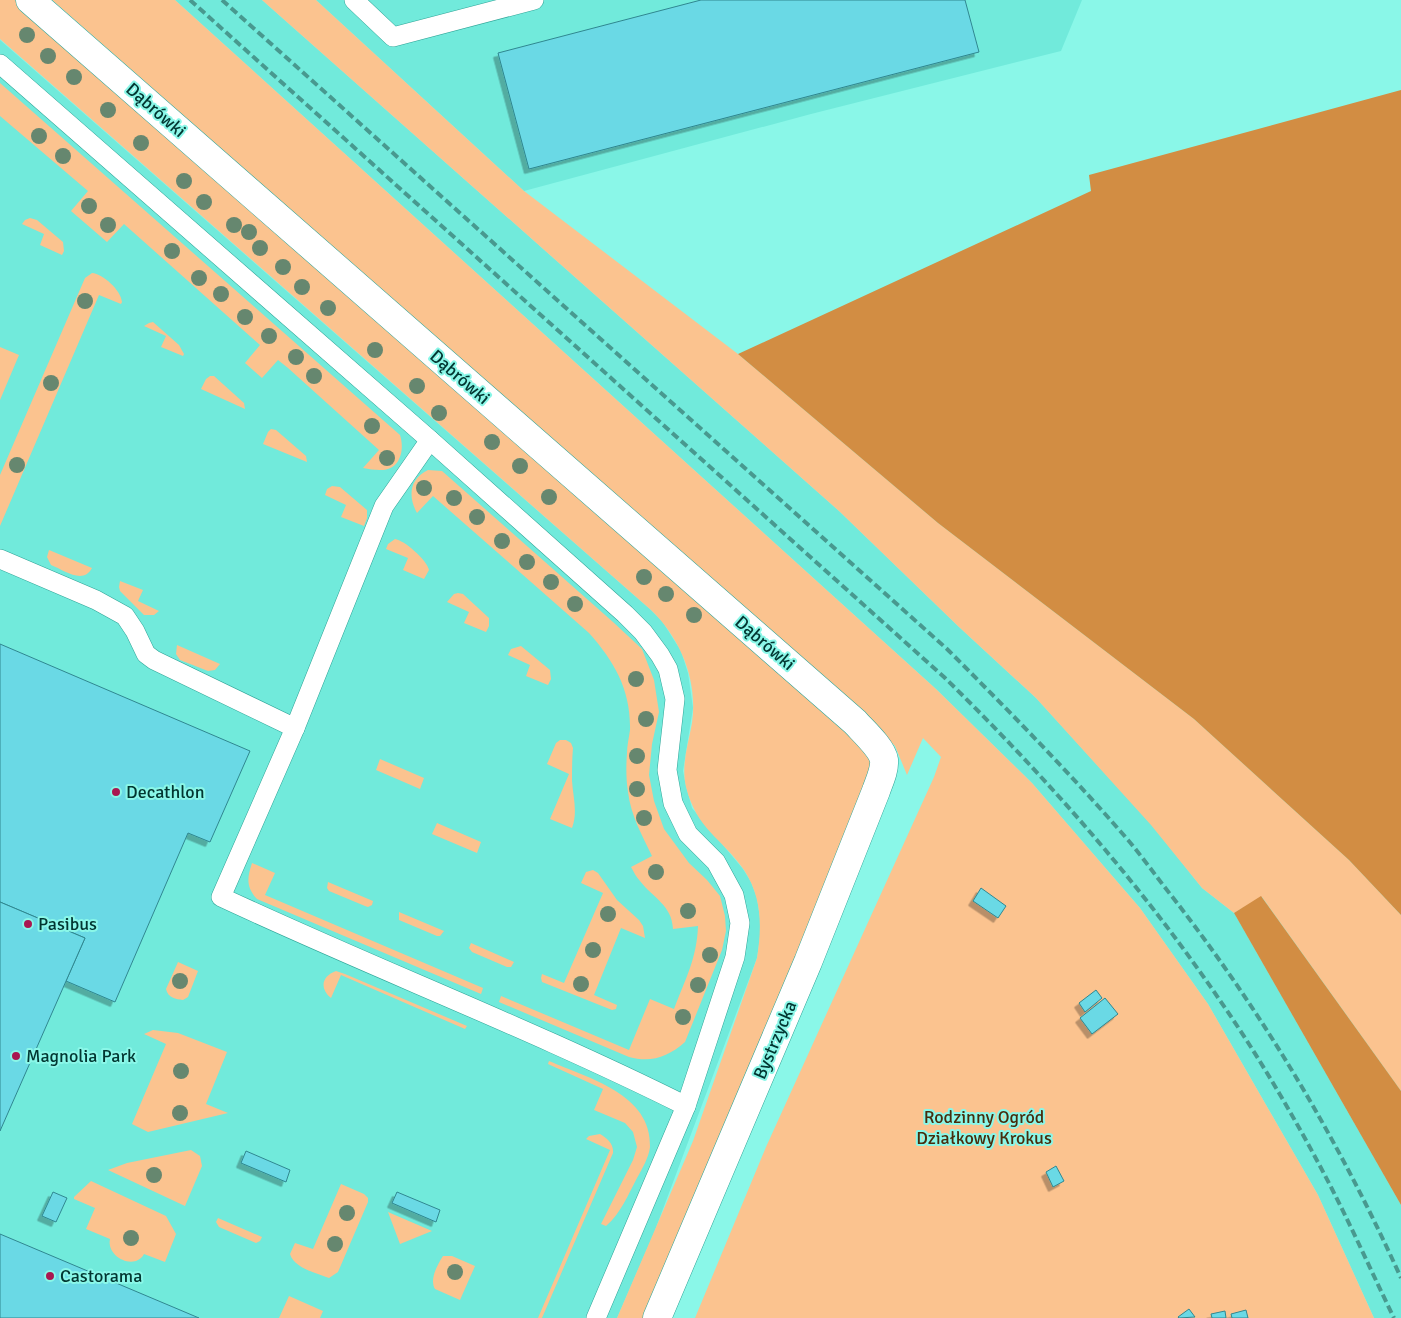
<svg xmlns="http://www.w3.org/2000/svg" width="1401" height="1318" viewBox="0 0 1401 1318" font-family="Signika,sans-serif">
  <defs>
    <filter id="shadow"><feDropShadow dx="-4.5" dy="4.5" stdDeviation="0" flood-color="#0004"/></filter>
  </defs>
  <rect width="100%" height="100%" fill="#8af7e8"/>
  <g fill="#71eadb">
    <path d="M175,0H262L839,511L959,627L1036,698L1152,825L1202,888L1234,913L1401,1205V1318H1374L1318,1195L1208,1004L1140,908L1032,783L936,689Z"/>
    <path d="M316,0H1082L1061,51L811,114L524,191Z"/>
    <path d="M0,40L651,610L662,621L681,651L688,673L693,708L683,771L686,786L692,808L743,869L751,882L757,898L760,918V937L757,958L654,1233L617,1318H0Z"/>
  </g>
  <g fill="#fbc38f">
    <path d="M0,0H15L870,752L875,772L647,1318H617L693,1141L757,958C762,927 762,897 744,870C721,837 697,830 686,787C681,765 688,745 692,723C698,681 681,639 651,610L0,39Z"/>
    <path d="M52,0H175L936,689L1032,783L1140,908L1208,1004L1318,1195L1374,1318H695L766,1147L934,777L941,757L923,738L907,775L895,746L861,712Z"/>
    <path d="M262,0H316L524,191L738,354L938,523L1194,719L1349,860L1401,915V1091L1262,897L1234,913L1202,888L1151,825L1036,698L959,627L839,511Z"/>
    <path d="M0,83L400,435C405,450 400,471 380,470C374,470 369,469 363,468L379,450L288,368L278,360L262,378L245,363L260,345L124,224L107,242L71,211L88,191L0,116Z"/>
    <path d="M30,218L37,220L63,242L64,251L62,255L40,245L44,234L22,224L25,220Z"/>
    <path d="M92,273C103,274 121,290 122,302L121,304L99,295L0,526V475L85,278Z"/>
    <path d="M153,322L179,345L184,354L183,356L161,347L166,336L144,326L149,323Z"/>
    <path d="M0,347L19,355L0,400Z"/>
    <path d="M210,376H214L244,403L245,409L201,389L206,379Z"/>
    <path d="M271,429L276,430L306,456L307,462L263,444L268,432Z"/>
    <path d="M428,470L442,471L613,622L642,649L654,680L659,712L652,744L649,775L654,801L664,829L689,863L707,880L720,896L725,916L726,931L722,950L685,1042C668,1057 651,1063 629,1057L499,1002L501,996L629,1050L650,999L674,1009C685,980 697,958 698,926L673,929C672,905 653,898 640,881C636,877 634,872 631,867L652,856C642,835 631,816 628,792C626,779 626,766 627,753C627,745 629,738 630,730C631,691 615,662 589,633L433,496L417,513C408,497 409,479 428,470Z"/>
    <path d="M332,486L340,487L367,510V518L364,526L341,517L346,505L325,495L327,489Z"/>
    <path d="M395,539C404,540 427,560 429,570L424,579L403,570L408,558L386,549L388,544Z"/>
    <path d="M49,550L92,568C83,585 64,570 51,565L47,557Z"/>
    <path d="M120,581L143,590L138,601L159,611L154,615H144L120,591L119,587Z"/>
    <path d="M458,593L463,594L489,618V626L486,632L464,623L469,612L447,602L454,594Z"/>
    <path d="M177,645L220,664L215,670L208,671L180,660L176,654Z"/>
    <path d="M521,646L550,670L551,679L548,685L526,676L530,665L508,655L511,649Z"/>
    <path d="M560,740H566L571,743L573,748C572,759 572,770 572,781C573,797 578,812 572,828L550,819L569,774L547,764L556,743Z"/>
    <path d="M380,759L424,778L420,789L376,770Z"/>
    <path d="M437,823L481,842L477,853L432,834Z"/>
    <path d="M252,863L275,873L265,895L483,988L481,994L257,899C246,887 247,878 252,863Z"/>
    <path d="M593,870L598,873L617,900L639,920L643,926L645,938L621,928L594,995L617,1005L616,1009L612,1010L542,982L541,978L542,974L564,983L603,893L581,883L586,872Z"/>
    <path d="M328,882L373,901L372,905L368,907L365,906L329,891L327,888Z"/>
    <path d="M399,912L444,931L440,936H437L399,920Z"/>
    <path d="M471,943L514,962L511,967H507L472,952L469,948Z"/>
    <path d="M178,962L198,971L188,997L183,1000C176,999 168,998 166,989Z"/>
    <path d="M336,971L345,974L467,1026L465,1029L341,975L331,998C319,988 322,976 336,971Z"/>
    <path d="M153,1030L178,1033L227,1052L206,1104L228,1113L148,1132L132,1124L166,1044L144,1034Z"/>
    <path d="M549,1061C588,1078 652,1094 650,1147C649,1157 642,1169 637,1178C628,1195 621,1213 606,1226L601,1224L633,1160L637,1147L633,1132L625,1123L594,1110L603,1089L548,1064Z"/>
    <path d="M600,1134C607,1138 614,1144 613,1153L542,1318H538L610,1150L586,1139L589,1136Z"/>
    <path d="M191,1150L200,1156L202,1166L185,1206L108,1170L127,1163Z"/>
    <path d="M91,1181L166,1216L176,1234L165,1262L144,1254C135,1271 106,1257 110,1239L86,1229L95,1208L74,1199V1197Z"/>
    <path d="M341,1184L364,1194L368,1198V1202L338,1272L329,1278C316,1273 294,1268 290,1254L295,1243L313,1249Z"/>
    <path d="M388,1212L432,1231L400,1244Z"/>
    <path d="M218,1218L262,1237L260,1241L256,1243L219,1227L216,1222Z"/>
    <path d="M443,1256H452L475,1266L460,1300L435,1289C429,1279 438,1264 443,1256Z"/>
    <path d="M289,1296L323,1311L320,1318H279Z"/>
  </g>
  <g fill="#d28d43">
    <path d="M1401,90V915L1349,860L1194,719L938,523L738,354L1091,191L1089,175Z"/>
    <path d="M1261,896L1401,1091V1205L1234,913Z"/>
  </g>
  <g fill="#6ad9e5" stroke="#308790" filter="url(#shadow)">
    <path d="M701,0H965L979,52L529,169L498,53Z"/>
    <path d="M0,644L250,751L210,842L188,833L115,1002L66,981L85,938L0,902Z"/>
    <path d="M981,888L1006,906L998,918L973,901Z"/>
    <path d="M0,902L85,938L0,1131Z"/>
    <path d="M1096,990L1102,998L1085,1012L1079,1003Z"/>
    <path d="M1105,998L1118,1014L1092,1034L1080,1018Z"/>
    <path d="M246,1151L290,1170L286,1182L241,1163Z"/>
    <path d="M1056,1166L1064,1181L1053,1187L1046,1172Z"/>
    <path d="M53,1192L67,1198L56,1222L42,1216Z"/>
    <path d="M397,1192L440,1210L436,1222L392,1203Z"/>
    <path d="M0,1234L199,1318H0Z"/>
    <path d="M1189,1309L1195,1317L1179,1318L1178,1317Z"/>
    <path d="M1246,1310L1248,1318H1232L1231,1314Z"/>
    <path d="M1225,1311L1226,1318H1212L1211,1314Z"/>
  </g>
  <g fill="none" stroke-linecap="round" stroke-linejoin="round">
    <g stroke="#2ea497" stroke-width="20">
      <g id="service">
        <path d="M354,0L393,37L534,0"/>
        <path d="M0,64L430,440L625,614L643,632L660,655L668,669L675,699L667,770L673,803L688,834L716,862L734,895L740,923L735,957L686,1106L596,1318"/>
        <path d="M430,440L384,506L295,728L221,897C375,969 534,1030 686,1106"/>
        <path d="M0,559L96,600L125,616L135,631L146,654L154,660L295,728"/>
      </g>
    </g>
    <g stroke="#2ea497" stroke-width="29">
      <path id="minor" d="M30,0L855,722C863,731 882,748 884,760C885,770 879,782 876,791L808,962L657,1318"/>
    </g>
    <use href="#service" stroke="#fff" stroke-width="19"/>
    <use href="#minor" stroke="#fff" stroke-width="28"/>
    <g stroke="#48998f" stroke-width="4" stroke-dasharray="8 4" stroke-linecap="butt">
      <path d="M190,0L944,677C1045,776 1139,882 1219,999C1260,1058 1299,1125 1332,1189C1354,1232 1373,1275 1394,1318"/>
      <path d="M222,0L947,649C1009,711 1070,773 1128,840C1144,859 1158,879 1174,899C1265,1016 1340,1143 1401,1278"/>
    </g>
  </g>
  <g fill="#66876f">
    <circle cx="27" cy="35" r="8"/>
    <circle cx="48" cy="56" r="8"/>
    <circle cx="74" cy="77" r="8"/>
    <circle cx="108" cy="110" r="8"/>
    <circle cx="39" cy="136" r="8"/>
    <circle cx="141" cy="143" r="8"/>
    <circle cx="63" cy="156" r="8"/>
    <circle cx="184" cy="181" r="8"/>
    <circle cx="204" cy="202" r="8"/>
    <circle cx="89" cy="206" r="8"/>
    <circle cx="108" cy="225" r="8"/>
    <circle cx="234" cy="225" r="8"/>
    <circle cx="249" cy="232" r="8"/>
    <circle cx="260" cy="248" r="8"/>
    <circle cx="172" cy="251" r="8"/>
    <circle cx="283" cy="267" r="8"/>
    <circle cx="199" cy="278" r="8"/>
    <circle cx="302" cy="287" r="8"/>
    <circle cx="221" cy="294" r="8"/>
    <circle cx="85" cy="301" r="8"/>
    <circle cx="328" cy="308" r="8"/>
    <circle cx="245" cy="317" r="8"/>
    <circle cx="269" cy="336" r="8"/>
    <circle cx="375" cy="350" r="8"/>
    <circle cx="296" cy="357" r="8"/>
    <circle cx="314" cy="376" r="8"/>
    <circle cx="51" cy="383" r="8"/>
    <circle cx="417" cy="386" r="8"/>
    <circle cx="439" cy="413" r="8"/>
    <circle cx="372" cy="426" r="8"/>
    <circle cx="492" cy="442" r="8"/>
    <circle cx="387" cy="458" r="8"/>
    <circle cx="17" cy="465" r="8"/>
    <circle cx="520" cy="466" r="8"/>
    <circle cx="424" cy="488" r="8"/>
    <circle cx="549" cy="497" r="8"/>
    <circle cx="454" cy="498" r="8"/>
    <circle cx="477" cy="517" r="8"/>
    <circle cx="502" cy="541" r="8"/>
    <circle cx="527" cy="562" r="8"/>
    <circle cx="644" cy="577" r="8"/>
    <circle cx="551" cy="582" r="8"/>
    <circle cx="666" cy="594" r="8"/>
    <circle cx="575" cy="604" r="8"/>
    <circle cx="694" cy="615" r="8"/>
    <circle cx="636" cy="679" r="8"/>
    <circle cx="646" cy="719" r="8"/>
    <circle cx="637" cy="756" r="8"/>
    <circle cx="637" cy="789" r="8"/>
    <circle cx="644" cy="818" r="8"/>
    <circle cx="656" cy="872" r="8"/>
    <circle cx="688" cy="911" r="8"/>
    <circle cx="608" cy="914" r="8"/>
    <circle cx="593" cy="950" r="8"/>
    <circle cx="710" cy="955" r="8"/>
    <circle cx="180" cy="981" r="8"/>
    <circle cx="581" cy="984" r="8"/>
    <circle cx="698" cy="985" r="8"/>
    <circle cx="683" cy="1017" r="8"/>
    <circle cx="181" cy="1071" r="8"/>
    <circle cx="180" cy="1113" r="8"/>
    <circle cx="154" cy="1175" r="8"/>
    <circle cx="347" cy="1213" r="8"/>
    <circle cx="131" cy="1238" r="8"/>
    <circle cx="335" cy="1244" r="8"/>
    <circle cx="455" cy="1272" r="8"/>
  </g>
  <g fill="#a91851" stroke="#8af7e8" stroke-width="2">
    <circle cx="116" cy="792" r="5"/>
    <circle cx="28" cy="924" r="5"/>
    <circle cx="16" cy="1056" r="5"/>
    <circle cx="50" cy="1276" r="5"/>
  </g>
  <g text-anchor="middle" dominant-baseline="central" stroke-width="4" stroke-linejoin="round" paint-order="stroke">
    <g font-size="18" fill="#023631" stroke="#8af7e8">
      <text transform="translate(156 110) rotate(41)">Dąbrówki</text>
      <text transform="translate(460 377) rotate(41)">Dąbrówki</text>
      <text transform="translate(765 643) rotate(41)">Dąbrówki</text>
      <text transform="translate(775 1040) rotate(-67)">Bystrzycka</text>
    </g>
    <g font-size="18" fill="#023631" stroke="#8af7e8" text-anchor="start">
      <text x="126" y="792">Decathlon</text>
      <text x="38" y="924">Pasibus</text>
      <text x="26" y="1056">Magnolia Park</text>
      <text x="60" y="1276">Castorama</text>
    </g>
    <g font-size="18" fill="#482c0c" stroke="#8af7e8">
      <text x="984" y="1117">Rodzinny Ogród<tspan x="984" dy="21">Działkowy Krokus</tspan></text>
    </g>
  </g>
</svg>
